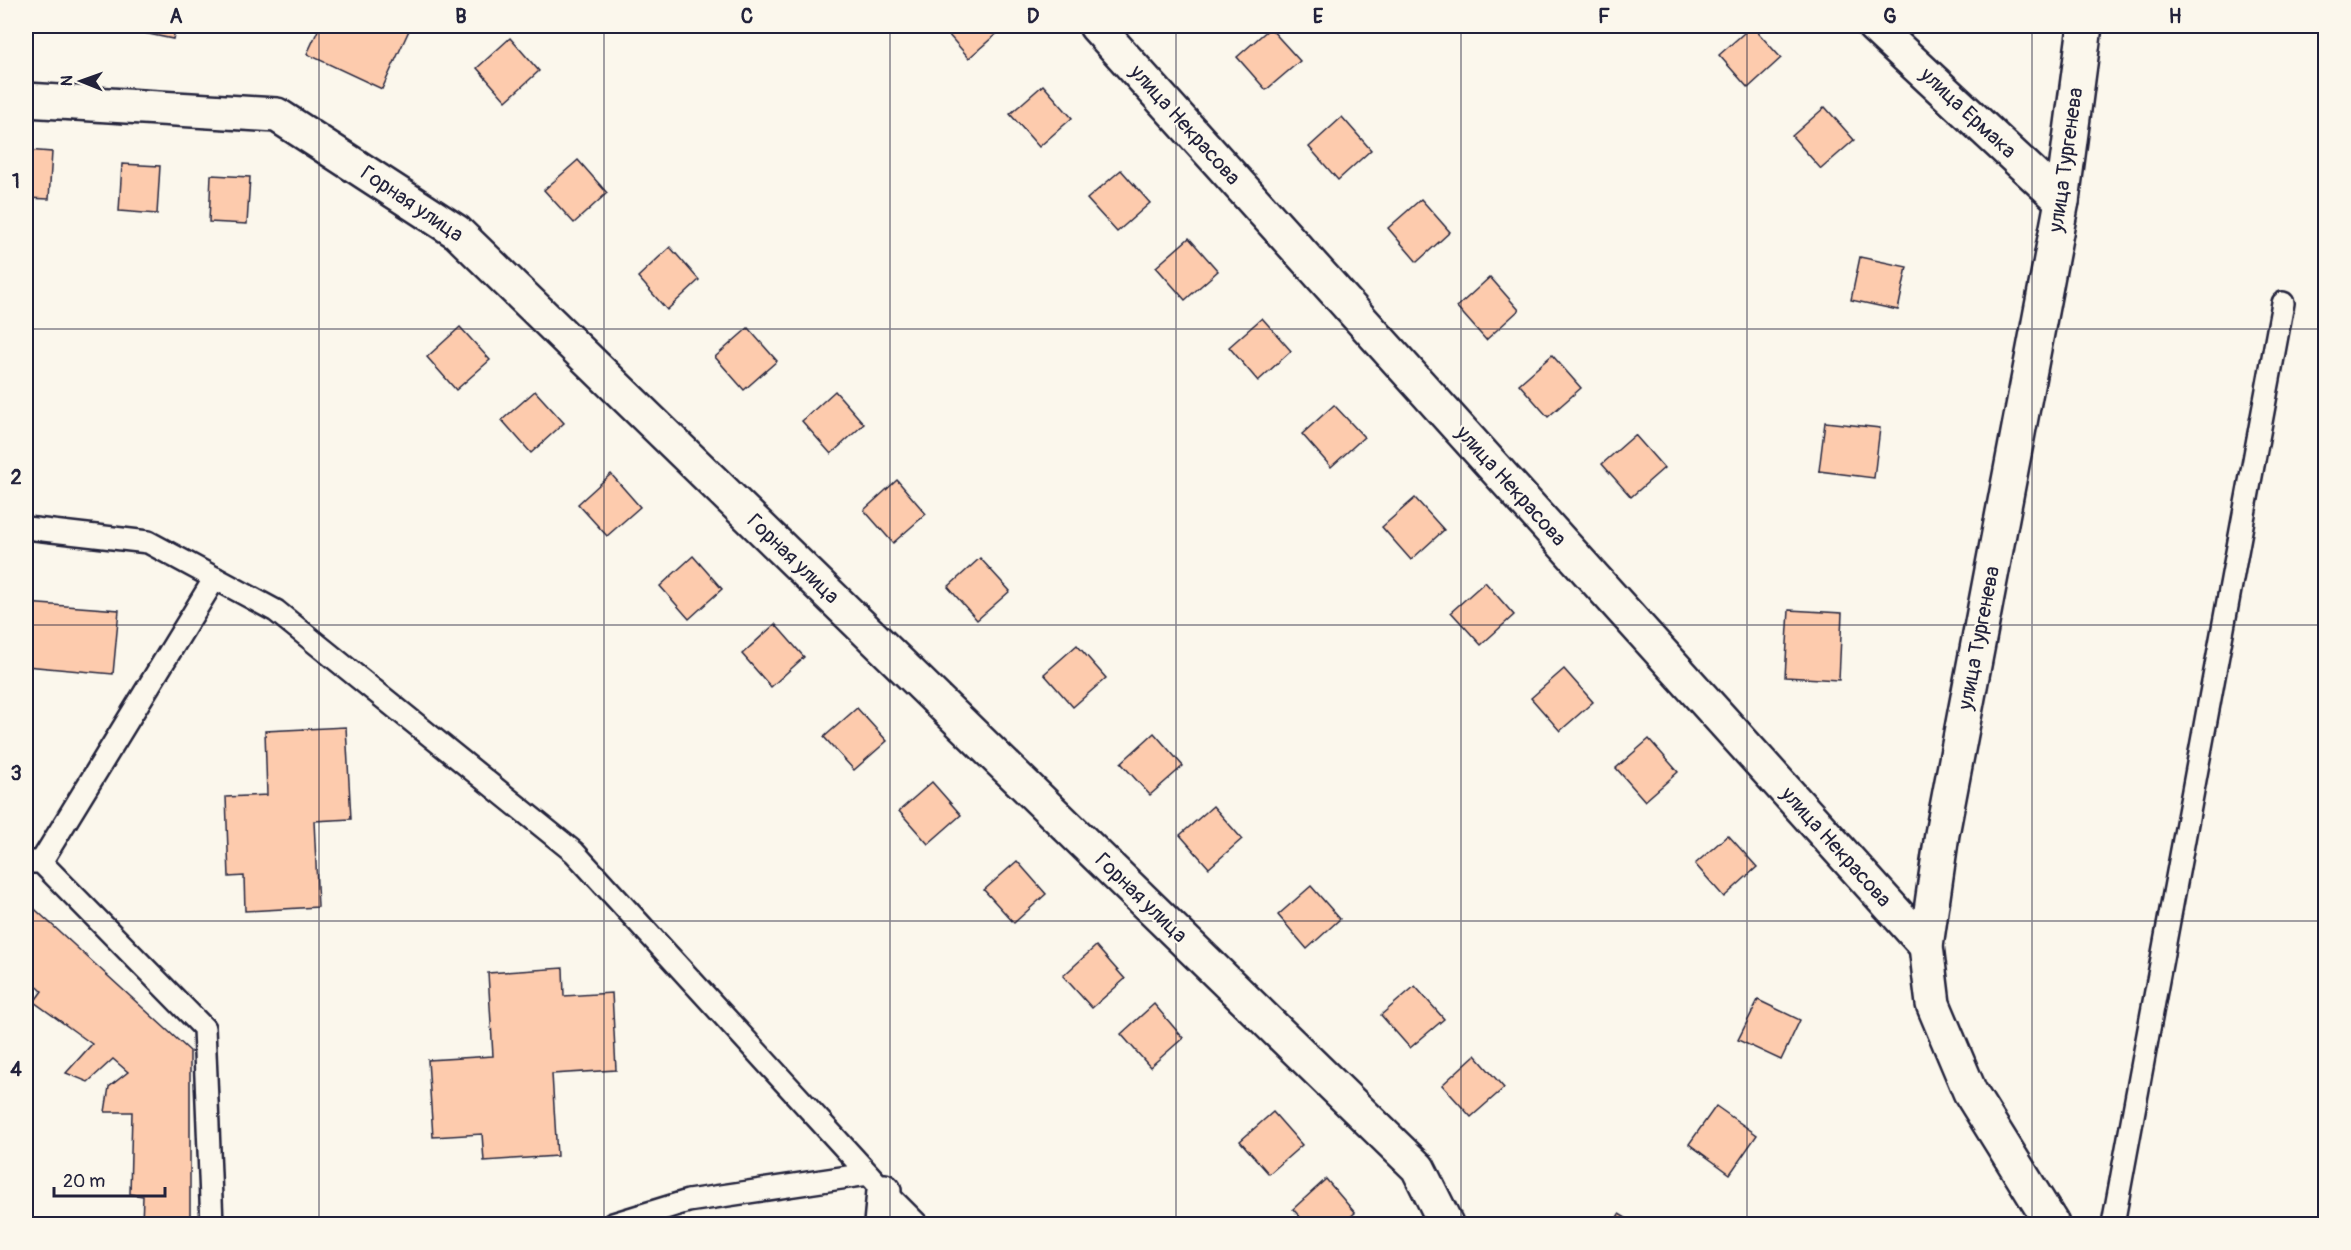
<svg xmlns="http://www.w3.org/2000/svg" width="2351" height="1250" viewBox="0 0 2351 1250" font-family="Pangolin,sans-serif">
  <rect width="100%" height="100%" fill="#fbf7ec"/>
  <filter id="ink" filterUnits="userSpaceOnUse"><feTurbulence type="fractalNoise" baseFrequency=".0167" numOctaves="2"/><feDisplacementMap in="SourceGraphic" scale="12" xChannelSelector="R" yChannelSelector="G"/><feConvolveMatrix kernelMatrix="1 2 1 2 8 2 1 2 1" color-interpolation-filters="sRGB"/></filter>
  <g filter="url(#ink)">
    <g fill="#fdcbad" stroke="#22223b" stroke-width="1.5">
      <path d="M110,26H176L173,39Z"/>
      <path d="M320,26H411L382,89L307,54Z"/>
      <path d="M941,26H1000L1003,28L969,58Z"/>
      <path d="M1752,26L1781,58L1748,88L1719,55Z"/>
      <path d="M1270,28L1300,61L1266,90L1237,57Z"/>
      <path d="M510,38L539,71L506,101L477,68Z"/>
      <path d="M1043,85L1072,118L1039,147L1010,114Z"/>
      <path d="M1825,107L1854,140L1821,169L1792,136Z"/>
      <path d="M1342,117L1371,150L1338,180L1309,147Z"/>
      <path d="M26,150L52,152L49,199L26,198Z"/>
      <path d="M578,160L607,193L574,223L544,190Z"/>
      <path d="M122,164L160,166L157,214L119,211Z"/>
      <path d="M1121,170L1150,203L1117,232L1087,199Z"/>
      <path d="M211,175L250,177L247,224L209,222Z"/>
      <path d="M1421,199L1450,232L1417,262L1388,228Z"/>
      <path d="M1189,238L1218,271L1185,300L1156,267Z"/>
      <path d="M670,247L699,280L667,310L638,277Z"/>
      <path d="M1860,257L1907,267L1898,310L1851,300Z"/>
      <path d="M1490,277L1519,310L1486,340L1457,307Z"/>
      <path d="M1262,318L1291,351L1258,381L1229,347Z"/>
      <path d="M460,327L490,360L456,390L427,357Z"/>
      <path d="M748,328L777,361L744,390L715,357Z"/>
      <path d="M1552,355L1581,388L1548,417L1519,384Z"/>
      <path d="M535,391L564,423L531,453L502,420Z"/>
      <path d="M835,391L864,424L831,454L802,421Z"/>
      <path d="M1334,405L1364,437L1331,467L1302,434Z"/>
      <path d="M1825,422L1880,428L1874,478L1819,471Z"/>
      <path d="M1635,435L1664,468L1631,497L1602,464Z"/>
      <path d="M611,474L640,507L607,536L578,504Z"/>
      <path d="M897,480L926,514L893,543L864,510Z"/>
      <path d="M1415,498L1444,530L1411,560L1382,527Z"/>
      <path d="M693,556L722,589L689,619L660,586Z"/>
      <path d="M980,558L1010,591L977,620L948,587Z"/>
      <path d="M1485,582L1514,615L1481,645L1451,612Z"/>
      <path d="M26,603L119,610L113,674L26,666Z"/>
      <path d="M1789,610L1842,613L1839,680L1785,677Z"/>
      <path d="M775,624L804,657L771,687L742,654Z"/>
      <path d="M1077,645L1106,678L1073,707L1044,674Z"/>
      <path d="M1564,669L1593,702L1560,731L1531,698Z"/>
      <path d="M857,708L887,741L854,770L824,737Z"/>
      <path d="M346,727L351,819L314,821L318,907L245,911L244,876L229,877L226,797L267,795L265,731Z"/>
      <path d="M1154,733L1183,766L1150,795L1121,763Z"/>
      <path d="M1649,739L1678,772L1645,801L1616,768Z"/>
      <path d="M932,782L961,815L928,844L899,811Z"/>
      <path d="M1213,806L1242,839L1209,868L1180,835Z"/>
      <path d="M1728,835L1757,867L1724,897L1695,864Z"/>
      <path d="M1017,861L1046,894L1014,923L984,890Z"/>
      <path d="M1311,886L1340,919L1307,949L1278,915Z"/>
      <path d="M26,901L190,1051V1224H142L143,1196L130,1194L132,1112H105L109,1087L128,1072L113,1059L88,1082L66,1073L92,1044L34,1002L42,991L26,976Z"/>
      <path d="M1096,946L1125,979L1092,1008L1063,976Z"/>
      <path d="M563,968L564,996L612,993L616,1070L552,1074L557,1156L484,1161L482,1134L433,1137L428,1060L493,1056L488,973Z"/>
      <path d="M1415,986L1444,1019L1410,1048L1381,1015Z"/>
      <path d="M1758,1000L1800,1020L1781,1060L1738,1040Z"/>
      <path d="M1154,1004L1183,1038L1150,1067L1121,1034Z"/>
      <path d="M1475,1055L1504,1088L1471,1117L1442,1085Z"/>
      <path d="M1716,1106L1757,1135L1730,1174L1689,1144Z"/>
      <path d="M1273,1112L1302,1145L1269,1174L1240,1141Z"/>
      <path d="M1326,1179L1355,1213L1341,1224H1306L1293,1209Z"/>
      <path d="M1619,1214L1636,1224H1613Z"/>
    </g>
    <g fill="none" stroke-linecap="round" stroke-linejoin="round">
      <g stroke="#22223b" stroke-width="26">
        <g id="service">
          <path d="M26,528L148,542L276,611L574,852L884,1191L917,1224"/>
          <path d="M26,862H41L204,1028L212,1224"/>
          <path d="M41,862L215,578"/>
          <path d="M613,1224L688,1201L868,1174"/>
          <path d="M2113,1224L2283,303"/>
        </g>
      </g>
      <g stroke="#22223b" stroke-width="38">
        <g id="minor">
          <path d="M1096,26L1926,946"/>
          <path d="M1874,26L2062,201"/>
          <path d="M26,100L277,115L457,232L1418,1168L1446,1224"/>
          <path d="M881,1224L884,1191"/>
        </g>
      </g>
      <g stroke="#22223b" stroke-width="38">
        <path id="tertiary" d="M2052,1224L1970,1092L1933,1004L1926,946L1942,834L2062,201L2085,26"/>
      </g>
      <use href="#service" stroke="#fbf7ec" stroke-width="21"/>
      <use href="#minor" stroke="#fbf7ec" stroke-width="33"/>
      <use href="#tertiary" stroke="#fbf7ec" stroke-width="33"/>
    </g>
  </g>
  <path fill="none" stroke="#22223b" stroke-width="1.5" stroke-opacity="0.55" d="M319,26V1224M604,26V1224M890,26V1224M1176,26V1224M1461,26V1224M1747,26V1224M2032,26V1224M26,329H2326M26,625H2326M26,921H2326"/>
  <g text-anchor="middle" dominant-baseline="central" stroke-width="4.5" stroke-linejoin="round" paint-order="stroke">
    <g font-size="21" fill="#22223b" stroke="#fbf7ec">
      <text transform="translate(1968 113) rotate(43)">улица Ермака</text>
      <text transform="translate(1185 125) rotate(48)">улица Некрасова</text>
      <text transform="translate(2066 160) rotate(-82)">улица Тургенева</text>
      <text transform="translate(412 204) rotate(34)">Горная улица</text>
      <text transform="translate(1511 486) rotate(48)">улица Некрасова</text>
      <text transform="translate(793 559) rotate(44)">Горная улица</text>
      <text transform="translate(1979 638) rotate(-79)">улица Тургенева</text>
      <text transform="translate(1836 847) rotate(48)">улица Некрасова</text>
      <text transform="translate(1141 898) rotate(44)">Горная улица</text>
    </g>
  </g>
  <rect width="2351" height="1250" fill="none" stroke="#fbf7ec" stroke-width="66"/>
  <g transform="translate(81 81) rotate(271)" stroke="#fbf7ec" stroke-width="4.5" paint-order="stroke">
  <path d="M0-4.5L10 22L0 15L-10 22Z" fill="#22223b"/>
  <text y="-9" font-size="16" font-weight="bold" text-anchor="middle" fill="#22223b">N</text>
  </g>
  <path d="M54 1187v9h111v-9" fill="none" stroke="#22223b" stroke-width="3"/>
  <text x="63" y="1187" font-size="18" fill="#22223b" stroke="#fbf7ec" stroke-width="4.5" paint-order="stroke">20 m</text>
  <rect x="33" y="33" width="2285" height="1184" fill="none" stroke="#22223b" stroke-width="2"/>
  <g font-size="20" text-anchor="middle" font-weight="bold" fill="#22223b">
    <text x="176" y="23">A</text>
    <text x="461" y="23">B</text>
    <text x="747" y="23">C</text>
    <text x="1033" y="23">D</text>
    <text x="1318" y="23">E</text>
    <text x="1604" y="23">F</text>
    <text x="1890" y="23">G</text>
    <text x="2175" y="23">H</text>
    <text x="16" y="188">1</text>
    <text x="16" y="484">2</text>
    <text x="16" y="780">3</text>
    <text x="16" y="1076">4</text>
  </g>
</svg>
